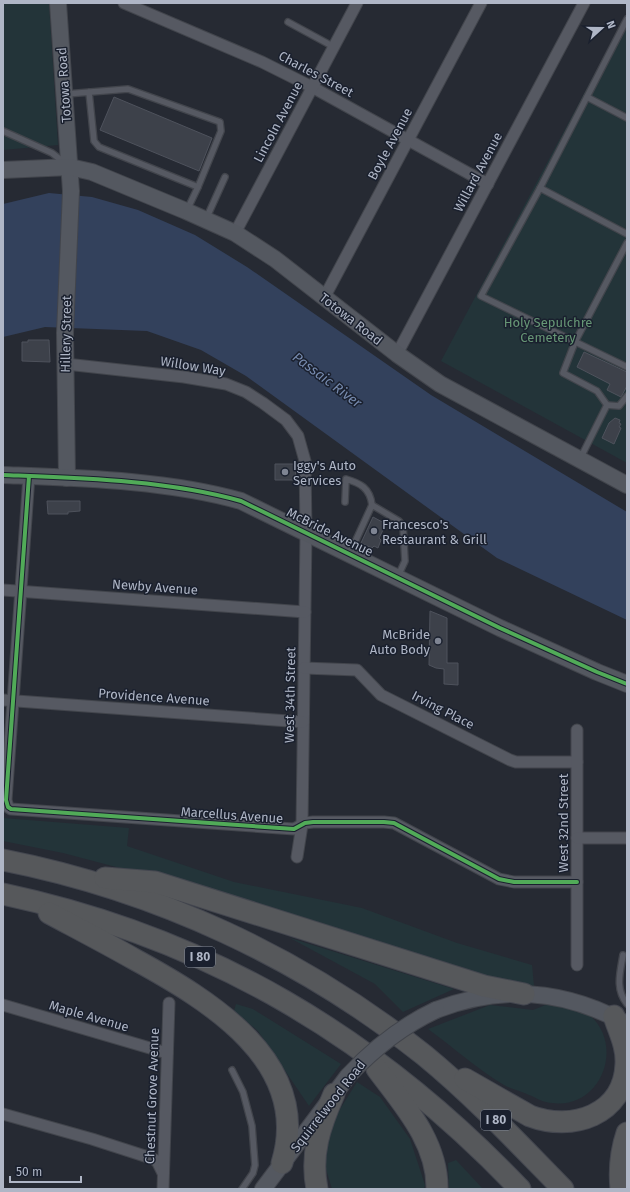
<svg xmlns="http://www.w3.org/2000/svg" width="630" height="1192" viewBox="0 0 630 1192" font-family="'Fira Sans',sans-serif">
  <rect width="100%" height="100%" fill="#262a33"/>
  <g fill="#233439">
    <path d="M3,3H49L58,145L3,150Z"/>
    <path d="M627,13V463L441,361Z"/>
    <path d="M3,818L129,828L127,846L234,882L362,908L457,943L532,965L534,986L507,984L173,882L63,853L3,841Z"/>
    <path d="M290,938L454,989L403,1012L375,984Z"/>
    <path d="M236,1004L253,1009L341,1064L309,1106L258,1031L234,1011Z"/>
    <path d="M548,1004C558,1006 573,1005 581,1009C630,1037 603,1115 546,1102C540,1101 535,1097 529,1095C521,1091 511,1089 504,1085C477,1069 453,1047 428,1029L490,1005L533,1010Z"/>
    <path d="M357,1082L380,1097L410,1139L425,1185L424,1189H332L323,1159L332,1122Z"/>
    <path d="M456,1160L483,1189H449L448,1163Z"/>
  </g>
  <path fill="#33415c" d="M49,193L92,197L138,210L195,235L247,267L431,395L627,512V620L497,558L246,376L201,350L147,331L45,327L3,337V204Z"/>
  <g fill="#3d414a" stroke="#4e525c">
    <path d="M114,97L212,138L199,171L100,130Z"/>
    <path d="M28,340H49L50,362L22,361V342H28Z"/>
    <path d="M584,352L627,372V386L621,397L607,390L610,384L577,367Z"/>
    <path d="M615,418L620,420L619,423L621,424L619,427L621,428L614,444L602,438L609,423Z"/>
    <path d="M275,464H295L296,480H275Z"/>
    <path d="M47,501H80V511L68,512V514H48Z"/>
    <path d="M373,517L386,524L379,538L381,540L378,548L374,546L372,548L361,543Z"/>
    <path d="M430,611L447,618V663H458V685L444,684V669L436,668L429,665Z"/>
  </g>
  <g fill="none" stroke-linecap="round" stroke-linejoin="round">
    <g stroke="#42454c" stroke-width="8">
      <g id="lane">
        <path d="M627,19L540,188L481,296L627,367"/>
        <path d="M288,22L334,47"/>
        <path d="M66,94L128,89L220,122L221,131L198,187L99,147L94,141L89,92"/>
        <path d="M587,97L627,118"/>
        <path d="M3,131L52,153L66,164"/>
        <path d="M540,188L627,234"/>
        <path d="M187,210L198,187"/>
        <path d="M206,219L225,177"/>
        <path d="M607,405L597,391L563,373L575,342L627,243"/>
        <path d="M580,459L607,405L619,406L627,396"/>
        <path d="M345,502L346,479C360,483 370,488 372,505"/>
        <path d="M350,553L372,505L399,521L403,526L405,561L398,576"/>
        <path d="M623,955C620,973 615,989 627,1004"/>
        <path d="M232,1070L243,1092L252,1126L255,1165L253,1173L242,1189"/>
      </g>
    </g>
    <g stroke="#42454c" stroke-width="13">
      <g id="street">
        <path d="M124,3L262,62L312,87L488,184"/>
        <path d="M235,233L357,3"/>
        <path d="M324,298L481,3"/>
        <path d="M397,354L584,3"/>
        <path d="M66,364L184,377L226,384L246,392L263,403L286,420L298,436L305,461L306,532L302,825L297,857"/>
        <path d="M29,476L6,800L8,807L11,809L294,829L305,823L313,822H384L394,823L499,879L514,882H577"/>
        <path d="M3,590L305,612"/>
        <path d="M304,668L357,670L381,695L510,760L516,762H577"/>
        <path d="M3,700L303,722"/>
        <path d="M577,730V965"/>
        <path d="M577,838H627"/>
        <path d="M3,1005L167,1053"/>
        <path d="M3,1114L92,1139L151,1158L157,1161L163,1173"/>
        <path d="M163,1189L169,1003"/>
      </g>
    </g>
    <g stroke="#42454c" stroke-width="18">
      <g id="secondary">
        <path d="M58,3L71,191L65,333L67,478"/>
        <path d="M3,170L70,167L92,172L186,211L235,233L275,259L397,354L440,384L627,485"/>
        <path d="M3,475C80,478 167,480 241,501L500,628L597,672L627,684"/>
        <path d="M436,1010C501,985 562,989 623,1022"/>
        <path d="M263,1189L348,1076"/>
      </g>
    </g>
    <g stroke="#43464f" stroke-width="23">
      <g id="highway">
        <path d="M3,860C156,890 302,958 424,1055C474,1096 518,1143 563,1189"/>
        <path d="M105,878L155,882L484,986L524,994"/>
        <path d="M3,894C209,938 375,1037 520,1189"/>
        <path d="M49,913C77,928 106,943 134,959C209,1000 313,1062 282,1163"/>
        <path d="M377,1069C403,1104 438,1142 437,1189"/>
        <path d="M465,1079L530,1116C572,1132 624,1115 626,1064C627,1046 619,1032 614,1016"/>
        <path d="M317,1189C310,1154 320,1126 334,1094"/>
        <path d="M621,1189C619,1170 621,1151 627,1133"/>
      </g>
    </g>
    <use href="#lane" stroke="#565962" stroke-width="5.5"/>
    <use href="#street" stroke="#565962" stroke-width="11"/>
    <use href="#secondary" stroke="#545860" stroke-width="16"/>
    <use href="#highway" stroke="#56585b" stroke-width="21"/>
    <g stroke="#42454c" stroke-width="18" stroke-linecap="butt">
      <path id="secondary-bridge" d="M348,1076C374,1048 402,1026 436,1010"/>
    </g>
    <use href="#secondary-bridge" stroke="#545860" stroke-width="16"/>
    <g stroke="#1a202e" stroke-width="6">
      <g id="cycleway">
        <path d="M3,475C80,478 167,480 241,501L500,628L597,672L627,684"/>
        <path d="M29,476L6,800L8,807L11,809L294,829L305,823L313,822H384L394,823L499,879L514,882H577"/>
      </g>
    </g>
    <use href="#cycleway" stroke="#51ab58" stroke-width="4"/>
  </g>
  <g fill="#7f8593" stroke="#1a202e" stroke-width="1.5">
    <circle cx="285" cy="472" r="4"/>
    <circle cx="374" cy="531" r="4"/>
    <circle cx="438" cy="641" r="4"/>
  </g>
  <g text-anchor="middle" dominant-baseline="central" stroke-width="3" stroke-linejoin="round" paint-order="stroke">
    <g fill="#1a202e" stroke="#828998" stroke-width="1">
      <rect x="185" y="947" width="30" height="20" rx="3"/>
      <rect x="481" y="1110" width="30" height="20" rx="3"/>
    </g>
    <g font-size="12" font-weight="bold" fill="#afb6c6">
      <text x="200" y="957">I 80</text>
      <text x="496" y="1120">I 80</text>
    </g>
    <g font-size="13" fill="#afb6c6" stroke="#1a202e">
      <text transform="translate(316 74) rotate(28)">Charles Street</text>
      <text transform="translate(64 85) rotate(-94)">Totowa Road</text>
      <text transform="translate(278 122) rotate(-62)">Lincoln Avenue</text>
      <text transform="translate(390 144) rotate(-62)">Boyle Avenue</text>
      <text transform="translate(478 172) rotate(-62)">Willard Avenue</text>
      <text transform="translate(351 319) rotate(38)">Totowa Road</text>
      <text transform="translate(66 334) rotate(-89)">Hillery Street</text>
      <text transform="translate(193 366) rotate(9)">Willow Way</text>
      <text transform="translate(330 532) rotate(26)">McBride Avenue</text>
      <text transform="translate(155 587) rotate(4)">Newby Avenue</text>
      <text transform="translate(290 695) rotate(-89)">West 34th Street</text>
      <text transform="translate(154 697) rotate(4)">Providence Avenue</text>
      <text transform="translate(443 710) rotate(27)">Irving Place</text>
      <text transform="translate(232 815) rotate(4)">Marcellus Avenue</text>
      <text transform="translate(563 823) rotate(-90)">West 32nd Street</text>
      <text transform="translate(89 1016) rotate(16)">Maple Avenue</text>
      <text transform="translate(152 1096) rotate(-88)">Chestnut Grove Avenue</text>
      <text transform="translate(328 1106) rotate(-52)">Squirrelwood Road</text>
    </g>
    <g font-size="13" fill="#669675" stroke="#1a202e">
      <text x="548" y="322">Holy Sepulchre<tspan x="548" dy="15">Cemetery</tspan></text>
    </g>
    <g font-size="13" fill="#afb6c6" stroke="#1a202e" text-anchor="start">
      <text x="293" y="465">Iggy's Auto<tspan x="293" dy="15">Services</tspan></text>
      <text x="382" y="524">Francesco's<tspan x="382" dy="15">Restaurant &amp; Grill</tspan></text>
      <text x="430" y="634" text-anchor="end">McBride<tspan x="430" dy="15">Auto Body</tspan></text>
    </g>
    <g font-size="14" font-style="italic" fill="#768aae" stroke="#1a202e">
      <text transform="translate(327 380) rotate(37)">Passaic River</text>
    </g>
  </g>
  <rect width="630" height="1192" fill="none" stroke="#afb6c6" stroke-width="8"/>
  <g transform="translate(602 28) rotate(69)" stroke="#1a202e" stroke-width="3" paint-order="stroke">
  <path d="M0-3L7 15L0 10L-7 15Z" fill="#afb6c6"/>
  <text y="-6" font-size="11" font-weight="bold" text-anchor="middle" fill="#afb6c6">N</text>
  </g>
  <path d="M10 1176v6h71v-6" fill="none" stroke="#afb6c6" stroke-width="2"/>
  <text x="16" y="1176" font-size="12" fill="#afb6c6" stroke="#1a202e" stroke-width="3" paint-order="stroke">50 m</text>
</svg>
